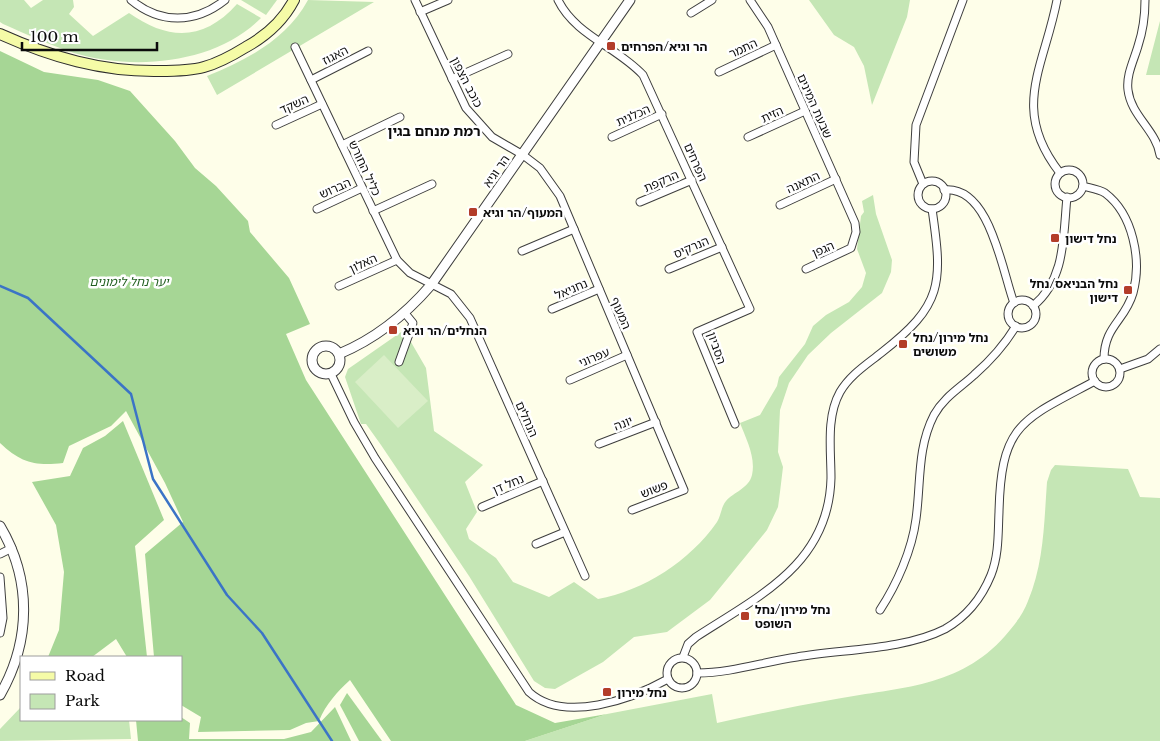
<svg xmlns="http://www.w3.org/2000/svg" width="1160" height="741" viewBox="0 0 1160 741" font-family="'Libre Baskerville','Noto Sans Hebrew',serif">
  <rect width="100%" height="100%" fill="#fefee9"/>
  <g fill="#c5e6b5">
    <path d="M0,0H24L31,8L43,0H73L74,7L69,14L93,36L129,13C169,41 204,41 237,4L261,18C216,64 134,71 74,53C50,45 26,34 3,24L0,22Z"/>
    <path d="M241,0H277L266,15Z"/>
    <path d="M308,0L374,2L217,95L207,76C248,59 286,40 308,0Z"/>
    <path d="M809,0H910L907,17L872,105L864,66L854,47L834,35Z"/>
    <path d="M1160,14V75H1146L1160,21Z"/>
    <path d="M873,195L876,214L892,260L891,272L882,293L831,333L808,355L789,383L780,410L778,452L783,467L780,492L778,507L767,530L710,600L667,632L634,637L603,662L555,689L545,688L534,681L469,576L381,445L366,424H361L345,377L348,369L404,330L426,368L434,431L483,465L465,482L477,512L466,529L469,539L496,558L513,582L549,597L574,582L598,599C643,591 690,561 717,522C721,516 721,507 726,501C734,492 749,488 752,475C756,457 746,439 740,423L760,415L777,386L779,377L805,344L813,326L826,315L849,302L862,287L866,273L857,249L861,216L864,212L862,201Z"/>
    <path d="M1055,465L1128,469L1140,497L1160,498V741H525L607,714L712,694L717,723C757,714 796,706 836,699C900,687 959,688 1005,636C1014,625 1023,615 1028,601C1044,563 1044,523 1047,482L1051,470Z"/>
    <path d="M21,707V720H129L131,739L0,741V729Z"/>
  </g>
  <g fill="#a6d695">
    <path d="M0,51L44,72L98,80L130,91L175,141L195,168L216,186L248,221L250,232L289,278L310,324L286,334L306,380L516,705L555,723L607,714L525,741H391L350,680C337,692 326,704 319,721L306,723L290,730L198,732L201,717L181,705V657H154L145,554L183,522L165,483L126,411L111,426L69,446L63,463C35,466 21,463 0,443Z"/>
    <path d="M123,421L164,520L135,546L147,657H127L116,639L92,657H48L59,630L64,572L56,525L32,482L70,476L83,448L105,436Z"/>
    <path d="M347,693L382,741H359L340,705Z"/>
    <path d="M335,707L351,741H138L136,720H181V717L190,723L189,739H284L311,732Z"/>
  </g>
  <path fill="#d9eec7" d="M384,355L428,401L398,428L355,382Z"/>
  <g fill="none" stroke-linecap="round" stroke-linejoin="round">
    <path stroke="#3b74c6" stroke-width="2.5" d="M0,286L28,298L131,394L153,479L227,595L262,633L332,741"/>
    <g stroke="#3e3e3e" stroke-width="9">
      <g id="minor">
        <path d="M131,0C160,24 195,24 225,0"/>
        <path d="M415,0L466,108L492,137L523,155L540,168L560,196L684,490L632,510"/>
        <path d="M558,0C575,35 617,47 643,75L750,309L697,332L735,424"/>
        <path d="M750,0L768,27L855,223L856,232L851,248L806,269"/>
        <path d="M1057,0C1044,68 1010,109 1060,173"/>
        <path d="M1145,0C1145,15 1143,31 1138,46C1134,60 1126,75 1128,90C1131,116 1156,130 1160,155"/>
        <path d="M420,12L448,0"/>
        <path d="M691,13L712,0"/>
        <path d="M295,47L397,260L410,273L451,294L470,318L585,576"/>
        <path d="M719,72L776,45"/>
        <path d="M452,79L508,54"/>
        <path d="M311,80L368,51"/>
        <path d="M276,125L322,104"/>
        <path d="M612,137L662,114"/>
        <path d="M748,137L805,111"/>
        <path d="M342,145L400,117"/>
        <circle cx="1069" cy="184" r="14"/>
        <circle cx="932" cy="195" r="14"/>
        <path d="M923,184L914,162L916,125L963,0"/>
        <path d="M1083,186C1090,188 1099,189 1105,193C1133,214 1142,260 1133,293C1125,321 1104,326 1104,359"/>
        <path d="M944,190C990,185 1002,271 1014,303"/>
        <path d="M640,202L692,180"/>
        <path d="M780,205L836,179"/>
        <path d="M317,209L362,188"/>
        <path d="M373,211L432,184"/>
        <path d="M522,251L574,229"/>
        <path d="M669,269L722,247"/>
        <path d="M339,286L397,260"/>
        <circle cx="1022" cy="314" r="14"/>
        <path d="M1033,306C1066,279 1063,236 1067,197"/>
        <path d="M552,309L599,289"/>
        <circle cx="1106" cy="373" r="14"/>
        <path d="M399,362L413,323L404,312"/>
        <path d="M1120,369L1148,359L1160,349"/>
        <path d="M331,374L354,422L375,458L529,692C564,724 632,699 668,679"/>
        <path d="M570,380L627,355"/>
        <path d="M599,444L656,422"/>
        <path d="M482,507L543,481"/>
        <path d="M536,544L565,532"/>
        <path d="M0,554L12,548"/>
        <path d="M0,577L3,618L0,633"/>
        <path d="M880,610C897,584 912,550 916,519C921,483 917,448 934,415C944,397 960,388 974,375C990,361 1005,344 1016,326"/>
        <path d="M683,657L688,644L696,637C759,596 829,564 831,478C831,450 826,417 840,392C850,375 866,365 881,353C943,305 943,284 932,209"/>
        <circle cx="682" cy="673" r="15"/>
        <path d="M697,673C731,673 763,662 797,657C843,649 904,650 945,629C966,617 982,597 991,575C999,555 998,533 999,512C1001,423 1022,420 1095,381"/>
      </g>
    </g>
    <g stroke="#3e3e3e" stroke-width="11">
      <g id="tertiary">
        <circle cx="326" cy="360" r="14"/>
        <path d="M339,354C375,339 406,314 431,285L630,0"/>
        <path d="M0,526C32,580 31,641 0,695"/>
      </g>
    </g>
    <g stroke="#2d2d2d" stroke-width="12">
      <path id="secondary" d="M0,34C51,57 102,72 159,71C173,71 190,71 204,67C219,63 233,55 246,47C266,36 283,21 294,0"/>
    </g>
    <use href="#minor" stroke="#fff" stroke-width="7"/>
    <use href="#tertiary" stroke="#fff" stroke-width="9"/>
    <use href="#secondary" stroke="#f5fba7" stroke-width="10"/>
  </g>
  <g fill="#b33d2a" stroke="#fff" stroke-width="2">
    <rect x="606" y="41" width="10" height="10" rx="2.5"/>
    <rect x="468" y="207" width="10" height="10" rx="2.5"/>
    <rect x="1050" y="233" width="10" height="10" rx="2.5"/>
    <rect x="1123" y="285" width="10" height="10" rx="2.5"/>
    <rect x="388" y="325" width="10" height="10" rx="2.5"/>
    <rect x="898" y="339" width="10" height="10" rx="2.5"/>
    <rect x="740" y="611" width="10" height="10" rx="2.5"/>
    <rect x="602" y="687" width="10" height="10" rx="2.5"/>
  </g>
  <g text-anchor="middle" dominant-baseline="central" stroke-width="5" stroke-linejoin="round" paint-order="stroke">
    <g font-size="12" font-weight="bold" fill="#0b0b0b" stroke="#fff" text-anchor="start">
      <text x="621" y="46">הר וגיא/הפרחים</text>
      <text x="483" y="212">המעוף/הר וגיא</text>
      <text x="1065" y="238">נחל דישון</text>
      <text x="1118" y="283" text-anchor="end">נחל הבניאס/נחל<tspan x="1118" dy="14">דישון</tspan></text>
      <text x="403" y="330">הנחלים/הר וגיא</text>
      <text x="913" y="337">נחל מירון/נחל<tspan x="913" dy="14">משושים</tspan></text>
      <text x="755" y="609">נחל מירון/נחל<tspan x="755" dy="14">השופט</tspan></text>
      <text x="617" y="692">נחל מירון</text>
    </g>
    <g font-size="12" fill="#0b0b0b" stroke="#fff">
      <text transform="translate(743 48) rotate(-25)">התמר</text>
      <text transform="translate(335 55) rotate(-27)">האגוז</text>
      <text transform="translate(467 82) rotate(63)">כוכב הצפון</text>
      <text transform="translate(294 104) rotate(-24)">השקד</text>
      <text transform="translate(815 106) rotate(66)">שבעת המינים</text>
      <text transform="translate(772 114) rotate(-25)">הזית</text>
      <text transform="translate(633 115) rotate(-24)">הכלנית</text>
      <text transform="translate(696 162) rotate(66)">הפרחים</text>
      <text transform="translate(365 168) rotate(65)">כליל החורש</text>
      <text transform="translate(496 171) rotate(-55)">הר וגיא</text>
      <text transform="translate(661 181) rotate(-24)">הרקפת</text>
      <text transform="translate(803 182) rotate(-25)">התאנה</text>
      <text transform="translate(335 188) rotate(-24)">הברוש</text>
      <text transform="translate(691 247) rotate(-23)">הנרקיס</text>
      <text transform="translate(823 249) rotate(-23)">הגפן</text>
      <text transform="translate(363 263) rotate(-25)">האלון</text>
      <text transform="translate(571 289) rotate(-23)">נחניאל</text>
      <text transform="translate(621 313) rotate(67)">המעוף</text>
      <text transform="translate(717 348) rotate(71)">הסביון</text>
      <text transform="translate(594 357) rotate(-23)">עפרוני</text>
      <text transform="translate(527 419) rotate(66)">הנחלים</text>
      <text transform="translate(623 423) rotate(-21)">יונה</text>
      <text transform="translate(508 484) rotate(-23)">נחל דן</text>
      <text transform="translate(654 489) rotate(-21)">פשוש</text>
    </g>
    <g font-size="12" font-style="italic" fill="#205e1f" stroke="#fff">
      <text x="129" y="281">יער נחל לימונים</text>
    </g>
    <g font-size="14" font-weight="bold" fill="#0b0b0b" stroke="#fff">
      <text x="434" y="131">רמת מנחם בגין</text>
    </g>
  </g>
  <rect x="20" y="656" width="162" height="65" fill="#ffffff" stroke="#9d9d9d"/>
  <rect x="30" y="672" width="25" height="8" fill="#f5fba7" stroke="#9d9d9d"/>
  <text x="65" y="681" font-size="15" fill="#0b0b0b">Road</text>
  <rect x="30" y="694" width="25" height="15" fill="#c5e6b5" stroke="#9d9d9d"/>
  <text x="65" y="706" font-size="15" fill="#0b0b0b">Park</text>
  <path d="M22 42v8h135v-8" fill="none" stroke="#0b0b0b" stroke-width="2.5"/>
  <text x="30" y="42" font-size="15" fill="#0b0b0b" stroke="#ffffff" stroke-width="4" paint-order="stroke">100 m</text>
</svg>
